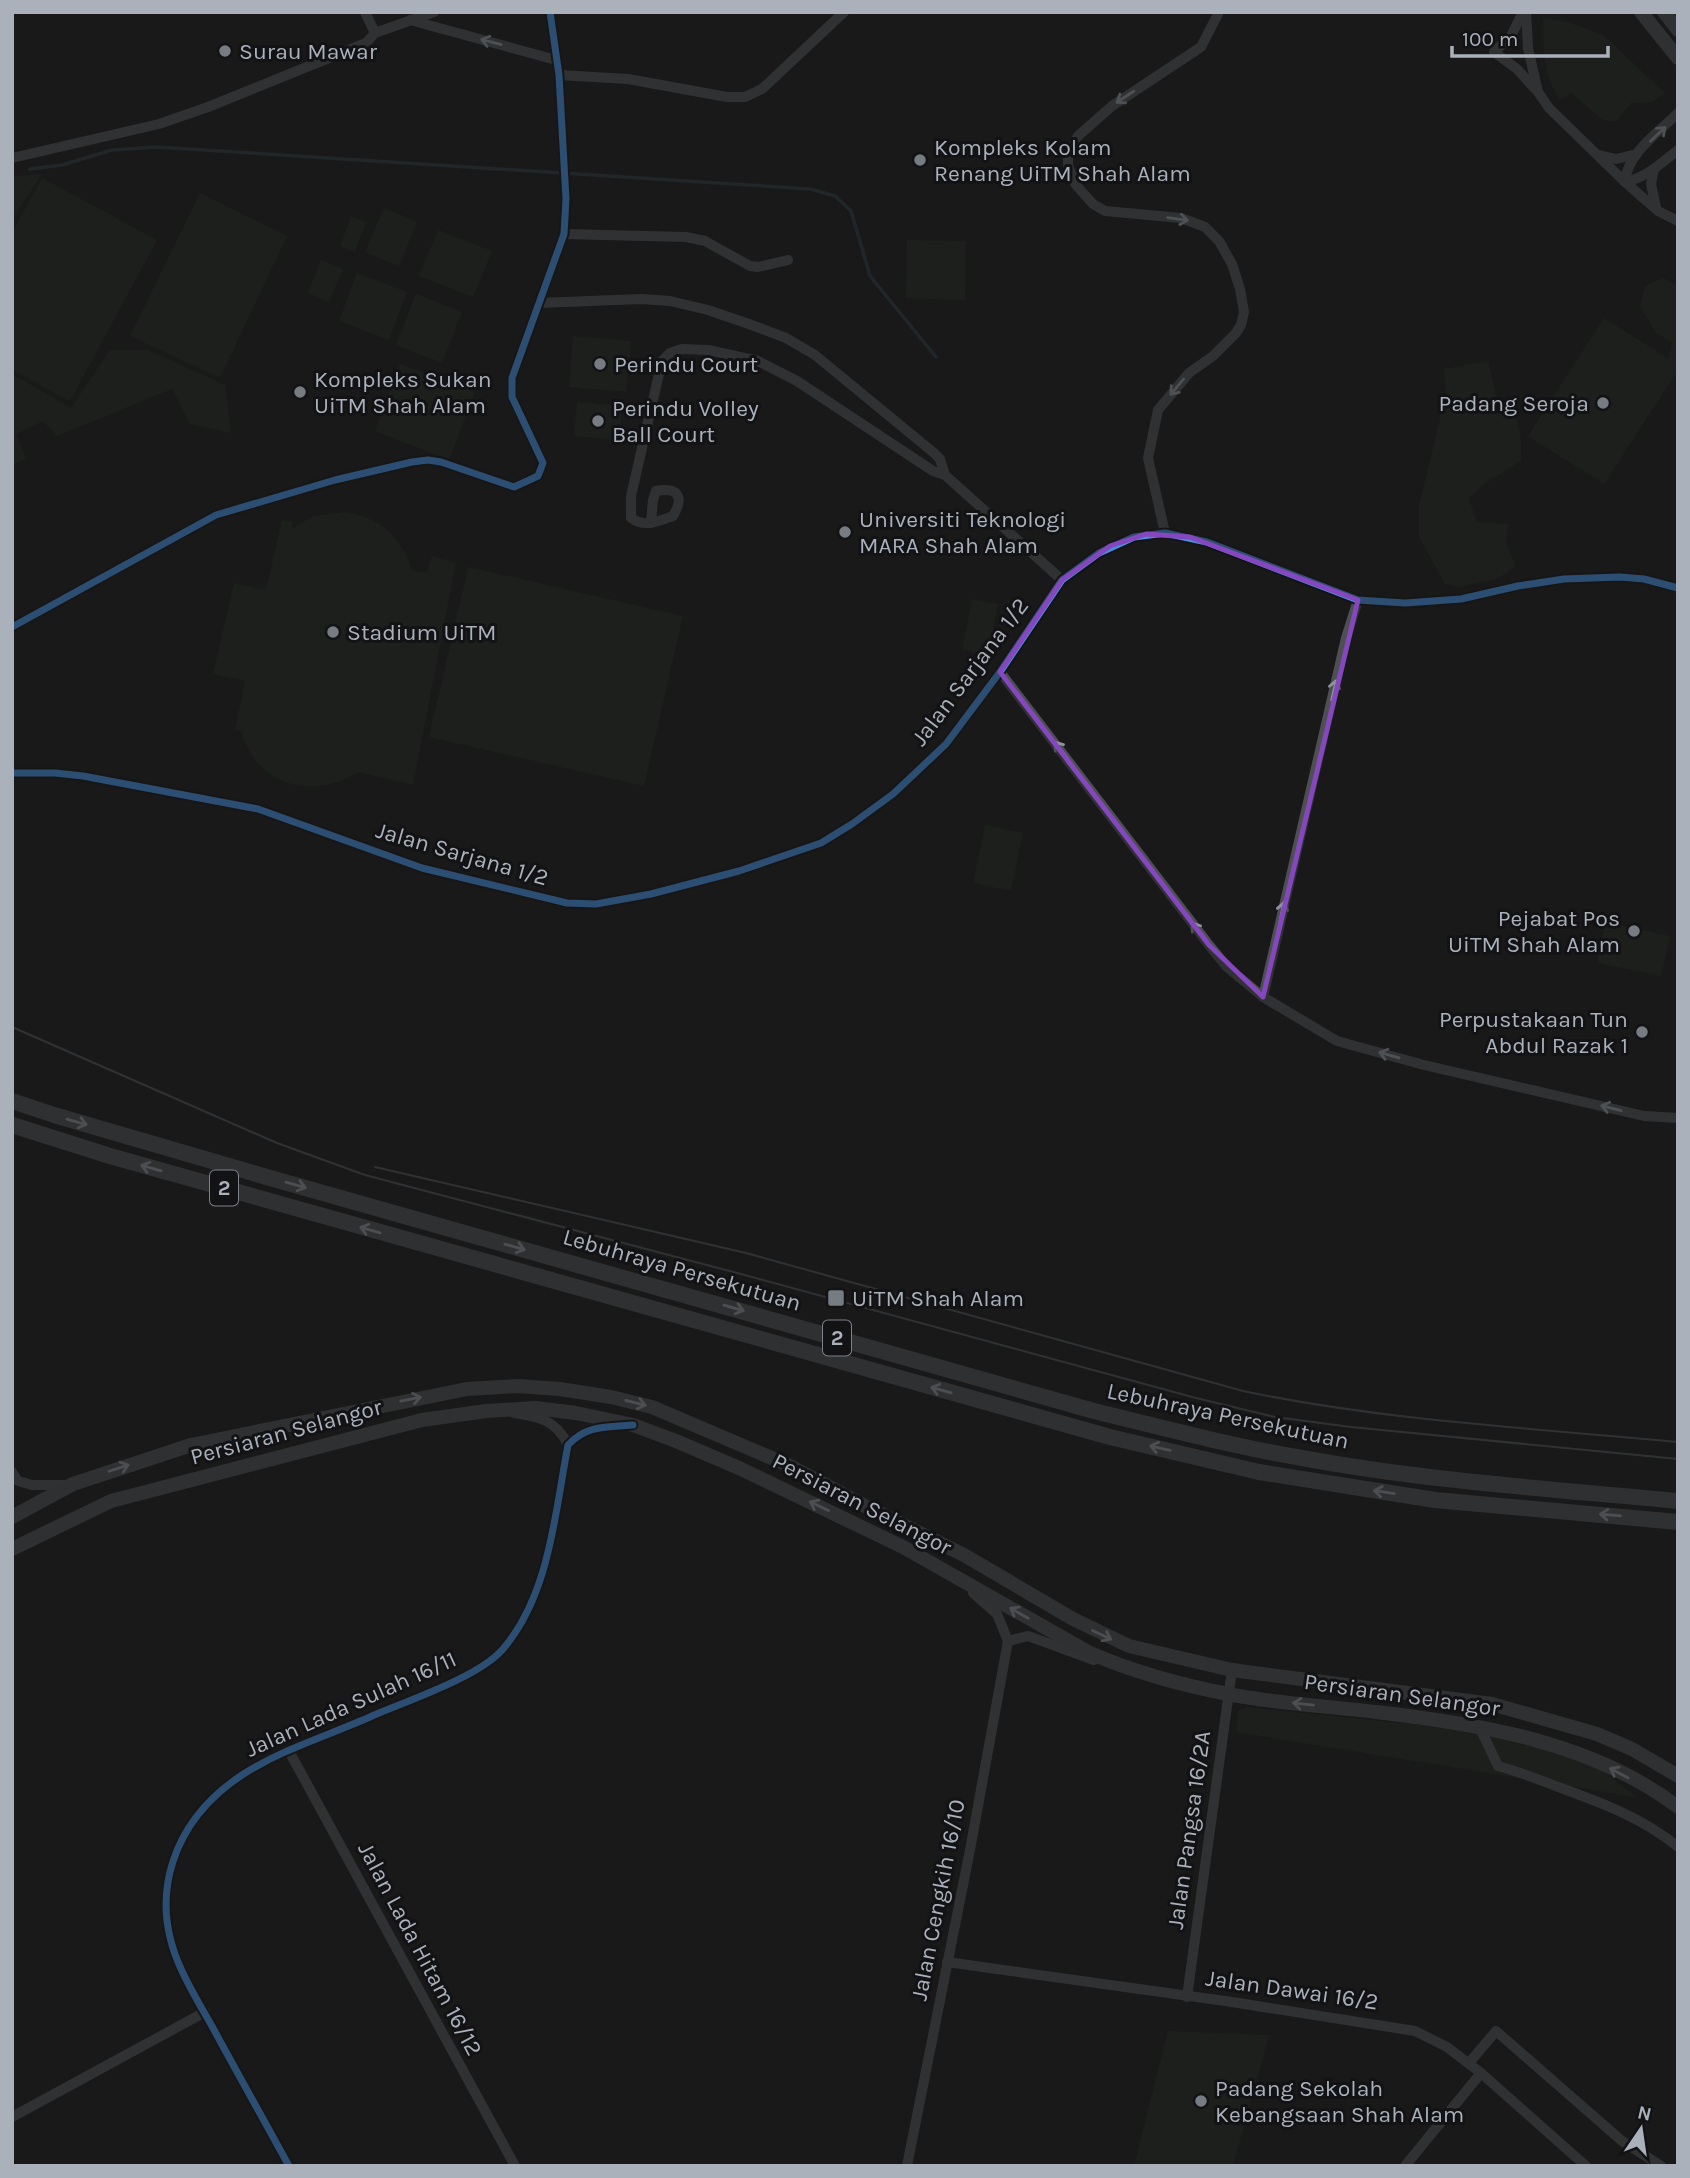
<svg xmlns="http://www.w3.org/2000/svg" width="1690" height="2178" viewBox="0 0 1690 2178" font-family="Karla,sans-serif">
  <rect width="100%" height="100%" fill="#19191a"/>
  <g fill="#1f271f">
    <path d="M1543,18L1571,23L1603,35L1665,93L1653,102L1631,103L1616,122L1603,120L1571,93L1560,100C1542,72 1544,51 1543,18Z"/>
    <path d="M42,174L12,220V176Z"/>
    <path d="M42,178L157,240L70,401L12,370V233Z"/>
    <path d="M200,193L287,236L220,378L130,336Z"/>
    <path d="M384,208L417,222L399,266L365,252Z"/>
    <path d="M351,217L366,222L355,252L340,246Z"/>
    <path d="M438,230L492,251L473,297L419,276Z"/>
    <path d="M907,240L966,241L965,300L906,298Z"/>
    <path d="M321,260L343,269L329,302L308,293Z"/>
    <path d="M357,273L407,292L389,340L339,321Z"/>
    <path d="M1663,278L1678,286V374L1676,373L1604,484L1528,436L1604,318L1669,359L1672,342L1656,333L1640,306L1645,286Z"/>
    <path d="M416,294L462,312L442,363L396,345Z"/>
    <path d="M573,336L631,341L626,392L569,387Z"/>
    <path d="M110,350H148L225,385L231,433L190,424L172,389L57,436L43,421L16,434L26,458L12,465V374L71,408Z"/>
    <path d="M1488,361L1496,395L1504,410L1515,412L1521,440V461L1481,486L1469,499L1477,522L1508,524L1506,544L1516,566L1497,579L1458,587L1445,584L1419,537V506L1446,394L1444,369Z"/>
    <path d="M400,364L475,392L449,460L375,431Z"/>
    <path d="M577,402L622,406L619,440L574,436Z"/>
    <path d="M345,512C380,517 402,537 412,571L427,573L432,556L456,563L413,785L358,772C312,801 257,786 241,731L235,730L245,681L213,674L234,583L266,590L282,520L293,522L292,529L313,516Z"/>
    <path d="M468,567L683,616L644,786L429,737Z"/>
    <path d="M972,599L998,604L988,655L962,650Z"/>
    <path d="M985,825L1023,833L1011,891L973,883Z"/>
    <path d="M1605,922L1670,936L1661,976L1597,963Z"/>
    <path d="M1247,1707L1488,1732L1589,1760L1636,1797L1236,1732L1238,1711Z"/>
    <path d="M1168,2031L1269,2035L1233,2166H1134Z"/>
  </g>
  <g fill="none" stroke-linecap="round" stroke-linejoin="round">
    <path stroke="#2c363c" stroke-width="3.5" d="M30,169L62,165L112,150L157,147L810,189L835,196L851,211L870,276L936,357"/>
    <g stroke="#4d4f53" stroke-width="10">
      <path d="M365,12L375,33"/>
      <path d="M1523,12L1511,36L1494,52L1517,69L1535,89"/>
      <path d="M1526,12L1528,48L1538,92L1549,108L1625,182L1658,211L1678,221"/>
      <path d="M410,20L556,60"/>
      <path d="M559,75L628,79L727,97H745L762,89L844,12"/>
      <path d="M1678,113C1659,132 1627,153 1625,182C1646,178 1661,163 1678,150"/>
      <path d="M1599,155L1616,159L1637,154"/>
      <path d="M12,158L159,124L208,107L366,43L375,33L434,12"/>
      <path d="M1654,169L1651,184L1656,207"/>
      <path d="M564,234L686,237L705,241L750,266L758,267L788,260"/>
      <path d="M539,303L641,299L670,301L708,310L749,324L786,338L815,355L934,453L940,459L945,475L1062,580"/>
      <path d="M651,523L653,500L656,491C677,487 685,496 673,516C659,521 645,528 631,518V496L662,361L670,353L682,349L708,350L758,361L797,381L933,471L945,475"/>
      <path d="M1165,533L1148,458L1158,410L1189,373L1213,356L1236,333L1241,325L1244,312L1240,289L1232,264L1219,241L1205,227L1181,218L1105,211L1093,204L1076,185L1068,166V155L1078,136L1112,106L1201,47L1219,12"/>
      <path d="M1358,600L1346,638L1263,997L1337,1041L1424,1065L1644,1116L1678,1118"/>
      <path d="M12,627L216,515L335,480L412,462L428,460L441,462L514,487L538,476L543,463L512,397V378L564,234L566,199L559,75L550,12"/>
      <path d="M1000,672L1209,945L1227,967L1263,997"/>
      <path d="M12,773H55L83,776L258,809L422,868L567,903L596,904L651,894L739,871L821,843L852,824L893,794L946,744L1000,672L1062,580L1099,553L1134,537L1165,533L1207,542L1358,600L1405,603L1461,599L1518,586L1564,579L1620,577L1644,579L1678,588"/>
      <path d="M514,1413C539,1416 557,1421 568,1445"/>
      <path d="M12,1472L18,1481L32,1485H67"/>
      <path d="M1008,1641L1028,1636L1094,1660"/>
      <path d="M1479,1726L1498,1766C1520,1772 1540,1780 1561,1788C1602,1803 1643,1818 1678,1847"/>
      <path d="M289,1751L515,2166"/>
      <path d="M947,1962L1232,2002L1415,2031L1447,2047L1481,2073L1586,2166"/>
      <path d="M1187,1997L1232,1670"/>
      <path d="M1469,2063L1496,2031L1622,2141L1661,2166"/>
      <path d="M12,2117L205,2012"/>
      <path d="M289,2166C266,2124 243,2082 220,2041C208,2018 193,1995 182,1971C146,1895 174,1820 242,1775C282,1749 330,1735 372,1716C407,1701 479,1677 503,1649C550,1594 555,1512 568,1445C583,1427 599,1427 621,1426"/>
      <path d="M907,2166L970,1850L1008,1641L997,1614L973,1593"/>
      <path d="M1405,2166L1481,2073"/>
    </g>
    <g stroke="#4b4c4e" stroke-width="14">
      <path d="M1641,12L1678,58"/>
      <path d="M1664,12L1678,30"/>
      <path d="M12,1517L73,1484L191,1445L467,1389L518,1386L560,1389L611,1397L652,1407L788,1465L863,1505L964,1555L1073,1619L1129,1646L1232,1670L1492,1704L1597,1734L1632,1749L1678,1776"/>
      <path d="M12,1549L111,1501L422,1420L486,1411L535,1408L576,1413L633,1425L676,1441L739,1468L903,1547L1090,1653C1134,1672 1181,1685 1228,1694C1277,1704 1327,1706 1376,1712C1480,1724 1592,1742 1678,1807"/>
    </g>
    <g stroke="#4b4c4f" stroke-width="16">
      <path d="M12,1101L54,1115L270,1178L1094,1411C1163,1428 1232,1446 1302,1458C1426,1481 1553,1489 1678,1501"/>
      <path d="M12,1125L110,1156L1110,1437L1259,1472L1435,1500L1678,1522"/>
    </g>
    <g stroke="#4d4f52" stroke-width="2">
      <path d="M12,1027L277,1143L365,1175L741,1274L1196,1398L1275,1417L1351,1427L1678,1459"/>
      <path d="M375,1167L746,1253L1243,1391C1386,1421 1533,1428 1678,1442"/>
    </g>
    <g stroke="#131316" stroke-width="11">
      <g id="cycleway">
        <path d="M12,627L216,515L335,480L412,462L428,460L441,462L514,487L538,476L543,463L512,397V378L564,234L566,199L559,75L550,12"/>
        <path d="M12,773H55L83,776L258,809L422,868L567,903L596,904L651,894L739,871L821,843L852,824L893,794L946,744L1000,672L1062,580L1099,553L1134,537L1165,533L1207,542L1358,600L1405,603L1461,599L1518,586L1564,579L1620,577L1644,579L1678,588"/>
        <path d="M289,2166C266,2124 243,2082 220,2041C208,2018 193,1995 182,1971C146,1895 174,1820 242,1775C282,1749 330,1735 372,1716C407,1701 479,1677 503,1649C550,1594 555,1512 568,1445C586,1425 607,1427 633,1425"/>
      </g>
    </g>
    <use href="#cycleway" stroke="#468fdf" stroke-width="7"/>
  </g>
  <defs><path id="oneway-shaft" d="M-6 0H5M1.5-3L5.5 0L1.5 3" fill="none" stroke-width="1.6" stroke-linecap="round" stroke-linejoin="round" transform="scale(1.75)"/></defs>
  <g stroke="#8e949c">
    <use href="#oneway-shaft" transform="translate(491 42) rotate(-165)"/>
    <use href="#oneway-shaft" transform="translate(1125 97) rotate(147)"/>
    <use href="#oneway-shaft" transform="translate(1658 134) rotate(-44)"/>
    <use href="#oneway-shaft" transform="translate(1178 219) rotate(8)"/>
    <use href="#oneway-shaft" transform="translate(1177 387) rotate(130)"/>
    <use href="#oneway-shaft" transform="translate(1334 690) rotate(-77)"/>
    <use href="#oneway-shaft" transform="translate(1061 750) rotate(-128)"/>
    <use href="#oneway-shaft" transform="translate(1282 912) rotate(-78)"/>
    <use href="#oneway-shaft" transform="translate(1198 931) rotate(-127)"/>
    <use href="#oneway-shaft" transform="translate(1389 1055) rotate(-164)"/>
    <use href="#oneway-shaft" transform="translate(1611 1108) rotate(-166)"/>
  </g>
  <g stroke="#898e95">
    <use href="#oneway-shaft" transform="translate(77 1122) rotate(16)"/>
    <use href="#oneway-shaft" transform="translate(151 1168) rotate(-164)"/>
    <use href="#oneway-shaft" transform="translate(296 1185) rotate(16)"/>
    <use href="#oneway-shaft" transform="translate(370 1230) rotate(-164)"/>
    <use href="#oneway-shaft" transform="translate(515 1247) rotate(16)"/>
    <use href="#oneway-shaft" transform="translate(734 1308) rotate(16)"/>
    <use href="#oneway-shaft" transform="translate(941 1390) rotate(-164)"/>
    <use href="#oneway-shaft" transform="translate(411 1399) rotate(-11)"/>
    <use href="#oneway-shaft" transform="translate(636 1403) rotate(14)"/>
    <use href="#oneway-shaft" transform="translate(1160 1448) rotate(-167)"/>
    <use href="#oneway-shaft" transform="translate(119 1468) rotate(-18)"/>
    <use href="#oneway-shaft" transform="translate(1384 1492) rotate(-171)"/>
    <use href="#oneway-shaft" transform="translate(819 1506) rotate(-154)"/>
    <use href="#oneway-shaft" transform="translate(1610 1515) rotate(-175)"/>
    <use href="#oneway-shaft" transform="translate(1019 1613) rotate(-150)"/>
    <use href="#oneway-shaft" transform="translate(1102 1635) rotate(26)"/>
    <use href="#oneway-shaft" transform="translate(1303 1704) rotate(-174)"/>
    <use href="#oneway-shaft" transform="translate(1619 1773) rotate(-152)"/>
  </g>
  <path d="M0 0H1690V2178H0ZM1146,534L1190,537L1358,600L1263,997L1209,945L1000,672L1062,580L1110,546Z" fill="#19191a" fill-opacity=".55" fill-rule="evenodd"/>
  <path fill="none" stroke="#8447be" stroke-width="5" stroke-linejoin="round" d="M1146,534L1190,537L1358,600L1263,997L1209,945L1000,672L1062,580L1110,546Z"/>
  <g fill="#777c83" stroke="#131316" stroke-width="2.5">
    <circle cx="225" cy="51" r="7"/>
    <circle cx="920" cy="160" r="7"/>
    <circle cx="600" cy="364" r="7"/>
    <circle cx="300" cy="392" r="7"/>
    <circle cx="1603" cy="403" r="7"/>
    <circle cx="598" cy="421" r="7"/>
    <circle cx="845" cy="532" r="7"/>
    <circle cx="333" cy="632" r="7"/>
    <circle cx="1634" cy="931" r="7"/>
    <circle cx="1642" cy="1032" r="7"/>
    <rect x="827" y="1289" width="18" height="18" rx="3.5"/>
    <circle cx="1201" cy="2101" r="7"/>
  </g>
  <g text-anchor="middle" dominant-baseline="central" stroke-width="6" stroke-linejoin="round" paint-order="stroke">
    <g fill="#131316" stroke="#7d828a" stroke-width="2">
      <rect x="210" y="1170.5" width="28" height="35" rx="5"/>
      <rect x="823" y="1320.5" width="28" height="35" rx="5"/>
    </g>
    <g font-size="21" font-weight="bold" fill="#aab1bb">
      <text x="224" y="1188">2</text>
      <text x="837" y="1338">2</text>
    </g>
    <g font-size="23" fill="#aab1bb" stroke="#131316" text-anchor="start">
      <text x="239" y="51">Surau Mawar</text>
      <text x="934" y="147">Kompleks Kolam<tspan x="934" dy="26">Renang UiTM Shah Alam</tspan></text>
      <text x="614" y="364">Perindu Court</text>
      <text x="314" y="379">Kompleks Sukan<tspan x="314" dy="26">UiTM Shah Alam</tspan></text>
      <text x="1589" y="403" text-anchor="end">Padang Seroja</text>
      <text x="612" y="408">Perindu Volley<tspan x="612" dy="26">Ball Court</tspan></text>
      <text x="859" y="519">Universiti Teknologi<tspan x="859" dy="26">MARA Shah Alam</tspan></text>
      <text x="347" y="632">Stadium UiTM</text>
      <text x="1620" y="918" text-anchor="end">Pejabat Pos<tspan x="1620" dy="26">UiTM Shah Alam</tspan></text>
      <text x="1628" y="1019" text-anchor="end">Perpustakaan Tun<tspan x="1628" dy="26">Abdul Razak 1</tspan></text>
      <text x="852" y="1298">UiTM Shah Alam</text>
      <text x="1215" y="2088">Padang Sekolah<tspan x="1215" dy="26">Kebangsaan Shah Alam</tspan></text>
    </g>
    <g font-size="23" fill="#aab1bb" stroke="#131316">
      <text transform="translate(970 672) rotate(-53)">Jalan Sarjana 1/2</text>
      <text transform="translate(462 854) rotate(16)">Jalan Sarjana 1/2</text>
      <text transform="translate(682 1270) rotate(16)">Lebuhraya Persekutuan</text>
      <text transform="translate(1228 1416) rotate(12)">Lebuhraya Persekutuan</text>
      <text transform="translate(286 1432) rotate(-15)">Persiaran Selangor</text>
      <text transform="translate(862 1504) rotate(27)">Persiaran Selangor</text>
      <text transform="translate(1402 1695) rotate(8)">Persiaran Selangor</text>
      <text transform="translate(351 1704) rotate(-24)">Jalan Lada Sulah 16/11</text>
      <text transform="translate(1189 1830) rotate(-82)">Jalan Pangsa 16/2A</text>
      <text transform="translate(938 1900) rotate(-79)">Jalan Cengkih 16/10</text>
      <text transform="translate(420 1949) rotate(62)">Jalan Lada Hitam 16/12</text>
      <text transform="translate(1292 1990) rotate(8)">Jalan Dawai 16/2</text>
    </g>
  </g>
  <rect width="1690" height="2178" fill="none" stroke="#aab1bb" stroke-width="28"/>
  <g transform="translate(1641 2129) rotate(13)" stroke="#131316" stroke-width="5" paint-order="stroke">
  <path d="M0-5L12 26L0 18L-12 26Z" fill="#aab1bb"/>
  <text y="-10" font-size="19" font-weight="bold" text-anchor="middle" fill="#aab1bb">N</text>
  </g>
  <path d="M1452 46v10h156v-10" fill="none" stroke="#aab1bb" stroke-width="3.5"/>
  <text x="1462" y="46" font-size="21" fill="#aab1bb" stroke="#131316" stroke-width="5" paint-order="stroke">100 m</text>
</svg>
